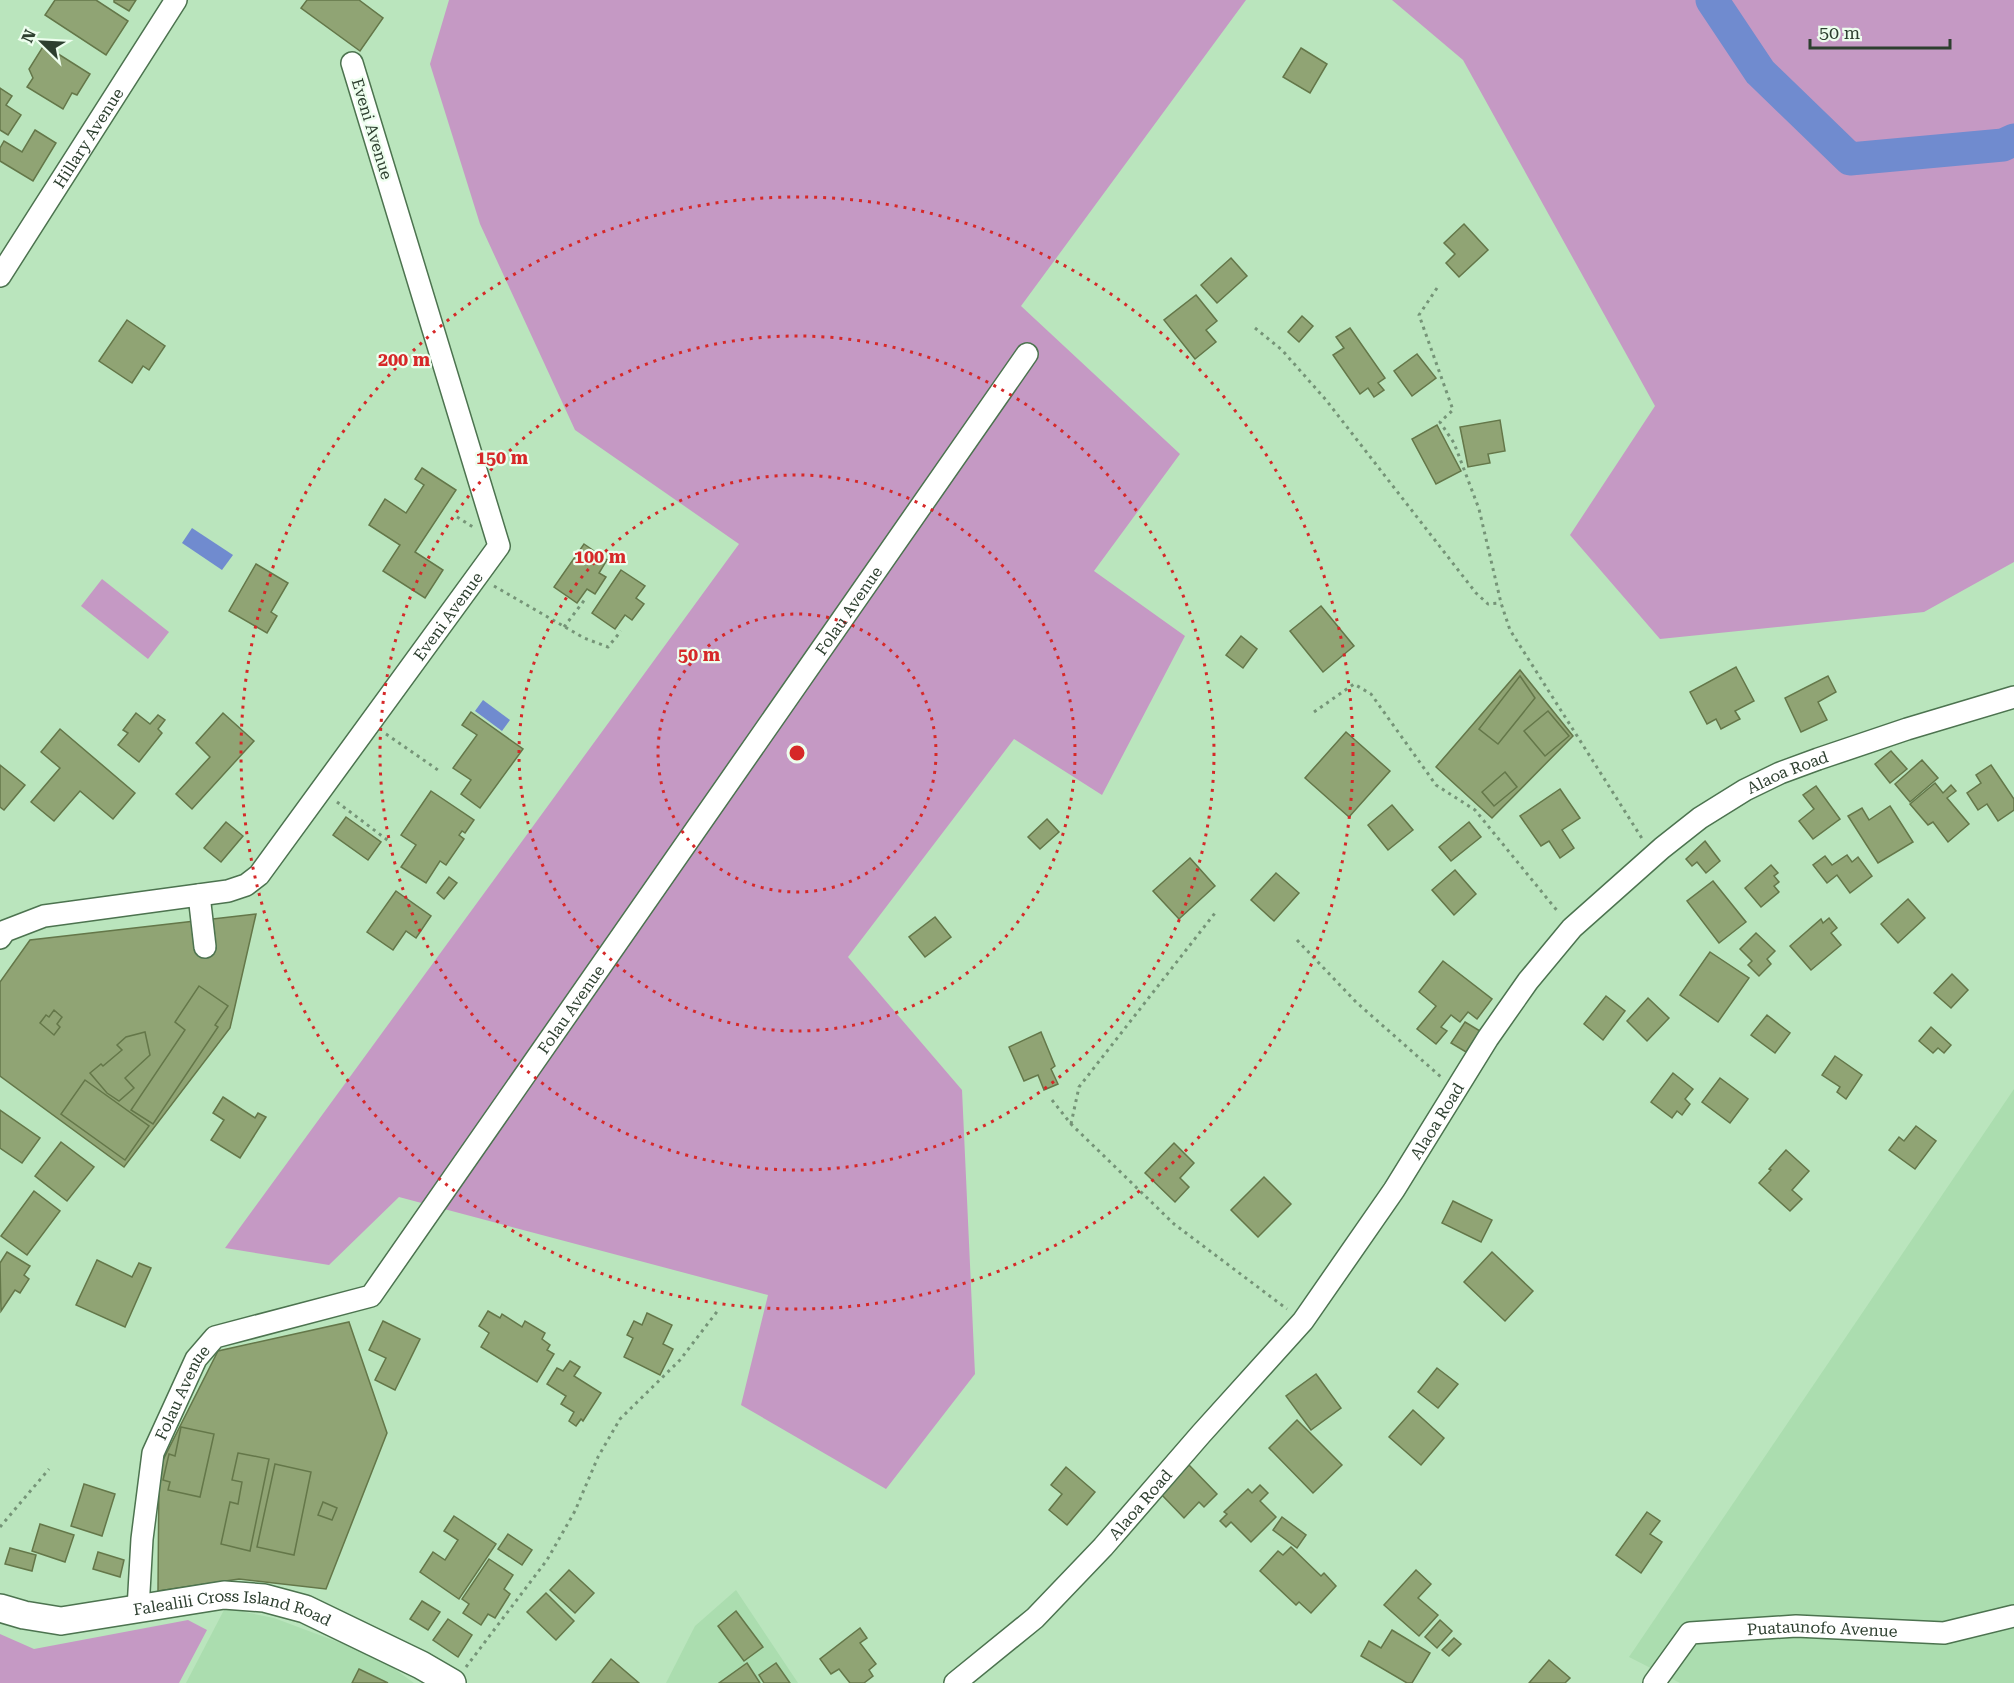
<svg xmlns="http://www.w3.org/2000/svg" width="2014" height="1683" viewBox="0 0 2014 1683" font-family="'Roboto Serif',serif">
  <rect width="100%" height="100%" fill="#bae5bd"/>
  <g fill="#abddaf">
    <path d="M2014,1089V1683H1680L1629,1657Z"/>
    <path d="M736,1590L798,1683H666L695,1626Z"/>
    <path d="M225,1608L274,1618L378,1657L414,1683H186Z"/>
  </g>
  <g fill="#c599c4">
    <path d="M449,0H1246L1021,306L1180,454L1094,571L1185,636L1102,795L1014,739L848,957L962,1090L975,1374L886,1489L741,1405L768,1295L399,1197L329,1265L225,1248L739,544L575,430L480,224L430,64Z"/>
    <path d="M1392,0H2014V562L1924,612L1660,639L1570,535L1655,406L1463,60Z"/>
    <path d="M102,579L169,632L148,659L81,606Z"/>
    <path d="M188,1620L207,1630L179,1683H0V1634L34,1649Z"/>
  </g>
  <g fill="#708bcf">
    <path d="M192,528L233,555L222,570L182,543Z"/>
    <path d="M483,700L510,720L502,731L475,711Z"/>
  </g>
  <g fill="none" stroke-linecap="round" stroke-linejoin="round">
    <path stroke="#708bcf" stroke-width="33" d="M1712,0L1760,72L1850,159L2003,145L2014,140"/>
  </g>
  <g fill="#90a474" stroke="#647749" stroke-width="1.5">
    <path d="M55,0H96L128,21L106,55L45,15Z"/>
    <path d="M114,0H136L129,11L114,2Z"/>
    <path d="M307,0H359L383,18L360,51L301,8Z"/>
    <path d="M44,45L90,74L77,95L72,93L63,109L27,87L33,78L29,69Z"/>
    <path d="M1301,48L1327,64L1310,93L1283,77Z"/>
    <path d="M0,88L12,96L6,105L21,115L8,135L0,130Z"/>
    <path d="M35,130L56,143L33,181L0,161V148L4,141L22,152Z"/>
    <path d="M1464,224L1488,250L1459,277L1446,263L1455,254L1444,243Z"/>
    <path d="M1231,258L1247,276L1217,303L1201,285Z"/>
    <path d="M1196,295L1217,321L1206,330L1216,342L1195,359L1164,320Z"/>
    <path d="M1302,316L1313,326L1299,342L1288,332Z"/>
    <path d="M127,320L165,346L149,370L143,366L132,383L99,361Z"/>
    <path d="M1350,328L1385,378L1378,383L1384,390L1374,397L1368,388L1360,394L1333,355L1344,348L1336,337Z"/>
    <path d="M1417,354L1436,378L1412,396L1394,371Z"/>
    <path d="M1500,420L1505,451L1488,454L1490,463L1468,467L1460,427Z"/>
    <path d="M1437,425L1461,471L1436,484L1412,439Z"/>
    <path d="M422,468L456,490L415,552L443,570L425,598L383,571L400,545L369,525L385,499L406,513L424,485L415,479Z"/>
    <path d="M584,544L607,560L599,573L606,577L595,594L587,589L577,603L554,587Z"/>
    <path d="M256,564L288,583L271,612L277,616L267,633L229,611Z"/>
    <path d="M621,570L645,586L636,598L644,604L632,620L625,615L615,629L592,613Z"/>
    <path d="M1321,606L1354,646L1323,672L1290,631Z"/>
    <path d="M1241,636L1257,649L1243,668L1226,655Z"/>
    <path d="M1736,667L1754,701L1735,711L1740,719L1721,729L1716,719L1707,724L1690,692Z"/>
    <path d="M1520,670L1573,736L1492,818L1436,767Z"/>
    <path d="M1520,676L1535,698L1498,744L1479,729Z"/>
    <path d="M1828,676L1836,692L1818,702L1827,720L1801,732L1785,698Z"/>
    <path d="M1548,711L1569,736L1545,756L1524,731Z"/>
    <path d="M471,712L523,749L480,808L461,794L471,780L453,768L477,735L462,725Z"/>
    <path d="M136,713L150,724L158,715L165,720L158,729L162,733L139,762L118,745L128,733L123,730Z"/>
    <path d="M223,713L254,741L192,809L176,794L210,757L196,743Z"/>
    <path d="M60,729L135,793L113,819L80,791L54,821L31,802L60,768L41,752Z"/>
    <path d="M1346,732L1390,771L1349,817L1305,778Z"/>
    <path d="M1891,751L1907,769L1890,783L1875,764Z"/>
    <path d="M1922,760L1938,778L1910,802L1895,784Z"/>
    <path d="M0,765L25,785L4,810L0,807Z"/>
    <path d="M1991,765L2014,799V810L1998,821L1987,804L1978,810L1967,793L1981,783L1976,775Z"/>
    <path d="M1505,772L1517,787L1494,806L1482,792Z"/>
    <path d="M1935,783L1943,793L1951,785L1956,791L1947,798L1969,824L1948,842L1933,822L1928,825L1910,804Z"/>
    <path d="M1816,786L1840,819L1813,839L1799,821L1814,809L1803,795Z"/>
    <path d="M1560,789L1580,818L1562,830L1574,848L1560,858L1549,841L1541,846L1520,816Z"/>
    <path d="M431,791L474,820L465,833L462,831L459,835L464,839L446,865L440,861L426,883L401,867L416,845L401,835Z"/>
    <path d="M1392,805L1413,830L1388,850L1368,825Z"/>
    <path d="M1890,806L1913,842L1878,863L1848,816L1862,808L1869,820Z"/>
    <path d="M346,817L381,842L368,860L333,835Z"/>
    <path d="M1047,819L1059,832L1040,849L1028,837Z"/>
    <path d="M226,822L243,836L221,862L204,848Z"/>
    <path d="M1469,822L1481,837L1451,861L1439,847Z"/>
    <path d="M1705,841L1720,861L1706,873L1697,862L1692,866L1686,859Z"/>
    <path d="M1847,855L1852,862L1858,857L1872,876L1850,893L1837,875L1827,883L1813,865L1825,856L1832,865Z"/>
    <path d="M1190,858L1215,886L1179,919L1153,891Z"/>
    <path d="M1771,865L1778,873L1774,876L1779,882L1774,886L1779,892L1761,907L1745,888Z"/>
    <path d="M1455,870L1476,894L1454,915L1432,890Z"/>
    <path d="M1276,873L1299,893L1274,921L1251,900Z"/>
    <path d="M449,877L457,883L444,899L437,893Z"/>
    <path d="M1713,881L1746,922L1719,943L1687,901Z"/>
    <path d="M396,891L431,916L416,938L406,931L393,950L367,932Z"/>
    <path d="M1908,899L1925,918L1898,943L1881,924Z"/>
    <path d="M256,914L230,1028L124,1167L0,1076V982L30,940Z"/>
    <path d="M935,917L951,937L925,957L909,937Z"/>
    <path d="M1829,918L1837,928L1831,933L1841,945L1811,970L1790,946L1821,919L1823,923Z"/>
    <path d="M1756,933L1775,951L1767,959L1771,964L1759,976L1748,965L1752,961L1740,949Z"/>
    <path d="M1710,952L1749,978L1718,1022L1680,995Z"/>
    <path d="M1443,961L1492,999L1477,1019L1468,1012L1460,1022L1451,1015L1441,1027L1447,1031L1436,1044L1417,1029L1436,1006L1419,992Z"/>
    <path d="M1952,974L1968,990L1951,1008L1934,993Z"/>
    <path d="M199,986L228,1006L215,1025L218,1027L153,1124L131,1110L185,1030L175,1022Z"/>
    <path d="M1606,996L1625,1011L1603,1040L1584,1024Z"/>
    <path d="M1648,998L1669,1018L1647,1041L1627,1021Z"/>
    <path d="M54,1010L62,1017L57,1024L60,1027L54,1035L40,1023L46,1015L49,1017Z"/>
    <path d="M1767,1015L1790,1033L1775,1053L1751,1035Z"/>
    <path d="M1465,1022L1480,1031L1466,1052L1451,1043Z"/>
    <path d="M1931,1027L1951,1045L1944,1053L1938,1048L1933,1053L1919,1041Z"/>
    <path d="M145,1032L150,1055L125,1078L134,1088L119,1101L107,1093L90,1073L101,1064L103,1066L122,1050L117,1045L126,1037Z"/>
    <path d="M1041,1032L1055,1066L1051,1069L1058,1084L1044,1090L1038,1075L1024,1081L1009,1047Z"/>
    <path d="M1835,1056L1862,1075L1846,1099L1837,1092L1840,1087L1822,1075Z"/>
    <path d="M1673,1073L1693,1089L1685,1099L1690,1104L1682,1115L1677,1111L1672,1118L1651,1102Z"/>
    <path d="M1720,1078L1748,1099L1730,1123L1702,1102Z"/>
    <path d="M85,1080L149,1126L125,1160L61,1114Z"/>
    <path d="M223,1097L255,1118L258,1113L266,1117L240,1158L211,1140L224,1120L213,1113Z"/>
    <path d="M0,1110L40,1138L22,1163L0,1148Z"/>
    <path d="M1916,1126L1936,1141L1915,1169L1889,1150L1899,1137L1904,1141Z"/>
    <path d="M61,1142L94,1167L67,1201L35,1176Z"/>
    <path d="M1174,1143L1194,1163L1180,1178L1189,1187L1175,1202L1145,1173Z"/>
    <path d="M1786,1150L1809,1171L1792,1190L1802,1199L1790,1211L1759,1183L1771,1170L1769,1169Z"/>
    <path d="M1264,1177L1291,1204L1258,1237L1231,1210Z"/>
    <path d="M34,1191L60,1211L27,1255L1,1236Z"/>
    <path d="M1453,1201L1492,1220L1481,1242L1442,1223Z"/>
    <path d="M7,1252L30,1266L24,1275L29,1279L20,1293L15,1290L1,1311L0,1263Z"/>
    <path d="M1492,1252L1533,1291L1505,1321L1464,1282Z"/>
    <path d="M97,1260L132,1277L139,1263L151,1268L125,1327L76,1305Z"/>
    <path d="M488,1311L500,1318L502,1314L522,1327L525,1321L545,1333L542,1339L550,1345L547,1350L554,1354L537,1382L481,1347L489,1333L479,1326Z"/>
    <path d="M647,1313L672,1325L663,1344L673,1349L660,1375L624,1357L633,1338L627,1335L634,1321L642,1325Z"/>
    <path d="M383,1321L420,1339L395,1390L375,1380L386,1358L369,1350Z"/>
    <path d="M349,1322L387,1433L326,1589L239,1579L158,1591L159,1468L218,1351Z"/>
    <path d="M570,1361L580,1367L574,1376L601,1393L583,1421L581,1419L576,1426L569,1421L574,1412L561,1404L566,1396L547,1384L557,1368L563,1371Z"/>
    <path d="M1437,1368L1458,1384L1438,1408L1418,1392Z"/>
    <path d="M1316,1374L1341,1408L1311,1430L1286,1396Z"/>
    <path d="M1413,1410L1444,1438L1421,1465L1389,1437Z"/>
    <path d="M1297,1420L1342,1465L1313,1493L1269,1448Z"/>
    <path d="M181,1427L214,1434L200,1497L168,1490L170,1482L163,1480L169,1454L175,1456Z"/>
    <path d="M238,1453L269,1459L250,1551L221,1544L230,1502L238,1504L242,1482L232,1480Z"/>
    <path d="M275,1464L311,1472L294,1555L257,1547Z"/>
    <path d="M1189,1465L1217,1494L1204,1507L1199,1502L1184,1518L1160,1493Z"/>
    <path d="M1066,1467L1095,1492L1067,1525L1049,1510L1062,1494L1051,1485Z"/>
    <path d="M84,1484L115,1494L102,1536L71,1526Z"/>
    <path d="M1260,1485L1268,1493L1260,1501L1276,1517L1251,1542L1231,1522L1226,1527L1220,1521L1227,1514L1224,1512L1248,1489L1252,1493Z"/>
    <path d="M323,1502L337,1508L332,1520L318,1515Z"/>
    <path d="M1647,1512L1660,1521L1650,1534L1662,1542L1641,1573L1616,1555Z"/>
    <path d="M454,1516L496,1544L459,1599L420,1572L433,1552L445,1560L458,1540L444,1531Z"/>
    <path d="M1282,1517L1306,1535L1297,1548L1273,1530Z"/>
    <path d="M40,1524L74,1535L65,1562L32,1551Z"/>
    <path d="M508,1534L532,1550L522,1565L498,1549Z"/>
    <path d="M1291,1547L1321,1576L1324,1573L1336,1586L1311,1613L1299,1602L1296,1605L1260,1571L1278,1551L1283,1555Z"/>
    <path d="M10,1548L36,1555L32,1571L5,1564Z"/>
    <path d="M98,1552L124,1560L120,1577L93,1569Z"/>
    <path d="M489,1559L513,1575L504,1589L510,1594L495,1618L488,1614L481,1625L463,1613L469,1604L462,1599Z"/>
    <path d="M569,1570L594,1593L575,1613L550,1590Z"/>
    <path d="M1416,1570L1431,1584L1418,1598L1438,1615L1419,1636L1384,1605Z"/>
    <path d="M546,1593L574,1621L556,1640L527,1612Z"/>
    <path d="M422,1601L440,1612L428,1630L410,1619Z"/>
    <path d="M736,1611L763,1647L744,1661L718,1626Z"/>
    <path d="M448,1619L472,1635L458,1657L433,1640Z"/>
    <path d="M1440,1620L1452,1631L1437,1648L1425,1637Z"/>
    <path d="M860,1628L867,1638L860,1643L876,1664L869,1670L873,1676L864,1683H850L839,1669L831,1674L820,1659Z"/>
    <path d="M1392,1630L1430,1653L1412,1683H1407L1361,1656L1369,1641L1381,1648Z"/>
    <path d="M1454,1638L1461,1644L1449,1656L1442,1650Z"/>
    <path d="M611,1659L639,1683H592Z"/>
    <path d="M1549,1660L1570,1678L1565,1683H1529Z"/>
    <path d="M747,1663L760,1683H719Z"/>
    <path d="M776,1663L790,1683H764L759,1675Z"/>
    <path d="M359,1669L388,1683H352Z"/>
  </g>
  <g fill="none" stroke-linecap="round" stroke-linejoin="round">
    <g stroke="#4c734f" stroke-width="24">
      <g id="minor">
        <path id="s1" d="M0,276L176,0"/>
        <path d="M199,895L205,947"/>
        <path id="s2" d="M0,938L5,931L44,916L228,891L246,885L259,875L499,546L352,63"/>
        <path id="s3" d="M138,1609L142,1539L153,1453L196,1359L215,1337L371,1296L1027,354"/>
        <path id="s4" d="M955,1683L1035,1618L1103,1547L1201,1434L1303,1321L1394,1190L1488,1038L1528,981L1572,928L1662,848L1700,818L1745,790L1780,773L1818,759L1907,729L2014,697"/>
        <path id="s5" d="M1654,1683L1690,1633L1796,1626L1944,1633L2014,1616"/>
      </g>
    </g>
    <g stroke="#4c734f" stroke-width="30">
      <g id="major">
        <path id="s6" d="M0,1608L24,1615L61,1621L224,1595L264,1598L305,1609L421,1665L452,1683"/>
      </g>
    </g>
    <g stroke="#759477" stroke-width="3" stroke-dasharray="3 4.5" stroke-linecap="butt">
      <path d="M1437,288L1419,315L1453,410L1440,422L1454,443L1479,509L1501,603L1510,630L1643,840"/>
      <path d="M1255,328L1282,350L1326,400L1476,593L1488,604L1501,603"/>
      <path d="M457,517L473,527"/>
      <path d="M494,586L584,638L608,647L621,631"/>
      <path d="M564,627L586,598"/>
      <path d="M1314,712L1354,684L1371,694L1436,785L1475,810L1559,913"/>
      <path d="M386,734L438,770"/>
      <path d="M337,802L390,842"/>
      <path d="M1297,940L1356,1002L1441,1077"/>
      <path d="M1052,1100L1071,1124L1174,1224L1287,1309"/>
      <path d="M1071,1124L1079,1087L1215,913"/>
      <path d="M0,1527L49,1469"/>
      <path d="M466,1667L547,1560L575,1511L598,1457L620,1419L680,1360L719,1309"/>
    </g>
    <use href="#minor" stroke="#fff" stroke-width="21"/>
    <use href="#major" stroke="#fff" stroke-width="27"/>
  </g>
  <g fill="none" stroke="#d62828" stroke-width="3" stroke-dasharray="3 6">
    <circle cx="797" cy="753" r="139"/>
    <circle cx="797" cy="753" r="278"/>
    <circle cx="797" cy="753" r="417"/>
    <circle cx="797" cy="753" r="556"/>
  </g>
  <g text-anchor="middle" dominant-baseline="central" stroke-width="4.5" stroke-linejoin="round" paint-order="stroke">
    <g font-size="16" fill="#2d3f2f" stroke="#edfeee">
      <text transform="translate(372 129) rotate(73)">Eveni Avenue</text>
      <text stroke="none"><textPath href="#s1" startOffset="164">Hillary Avenue</textPath></text>
      <text stroke="none"><textPath href="#s3" startOffset="1286">Folau Avenue</textPath></text>
      <text stroke="none"><textPath href="#s2" startOffset="592">Eveni Avenue</textPath></text>
      <text stroke="none"><textPath href="#s4" startOffset="1248">Alaoa Road</textPath></text>
      <text stroke="none"><textPath href="#s3" startOffset="800">Folau Avenue</textPath></text>
      <text stroke="none"><textPath href="#s4" startOffset="744">Alaoa Road</textPath></text>
      <text stroke="none"><textPath href="#s3" startOffset="224">Folau Avenue</textPath></text>
      <text stroke="none"><textPath href="#s4" startOffset="258">Alaoa Road</textPath></text>
      <text stroke="none"><textPath href="#s6" startOffset="237">Falealili Cross Island Road</textPath></text>
      <text stroke="none"><textPath href="#s5" startOffset="194">Puataunofo Avenue</textPath></text>
    </g>
  </g>
  <circle cx="797" cy="753" r="9" fill="#d62828" stroke="#edfeee" stroke-width="3"/>
  <g font-size="18" text-anchor="middle" font-weight="bold" fill="#d62828" stroke="#edfeee" stroke-width="4.5" stroke-linejoin="round" paint-order="stroke">
    <text x="404" y="366">200 m</text>
    <text x="502" y="464">150 m</text>
    <text x="600" y="563">100 m</text>
    <text x="699" y="661">50 m</text>
  </g>
  <g transform="translate(42 42) rotate(294)" stroke="#edfeee" stroke-width="4.5" paint-order="stroke">
  <path d="M0-4.5L10 22L0 15L-10 22Z" fill="#2d3f2f"/>
  <text y="-9" font-size="16" font-weight="bold" text-anchor="middle" fill="#2d3f2f">N</text>
  </g>
  <path d="M1810 39v9h140v-9" fill="none" stroke="#2d3f2f" stroke-width="3"/>
  <text x="1819" y="39" font-size="18" fill="#2d3f2f" stroke="#edfeee" stroke-width="4.5" paint-order="stroke">50 m</text>
</svg>
